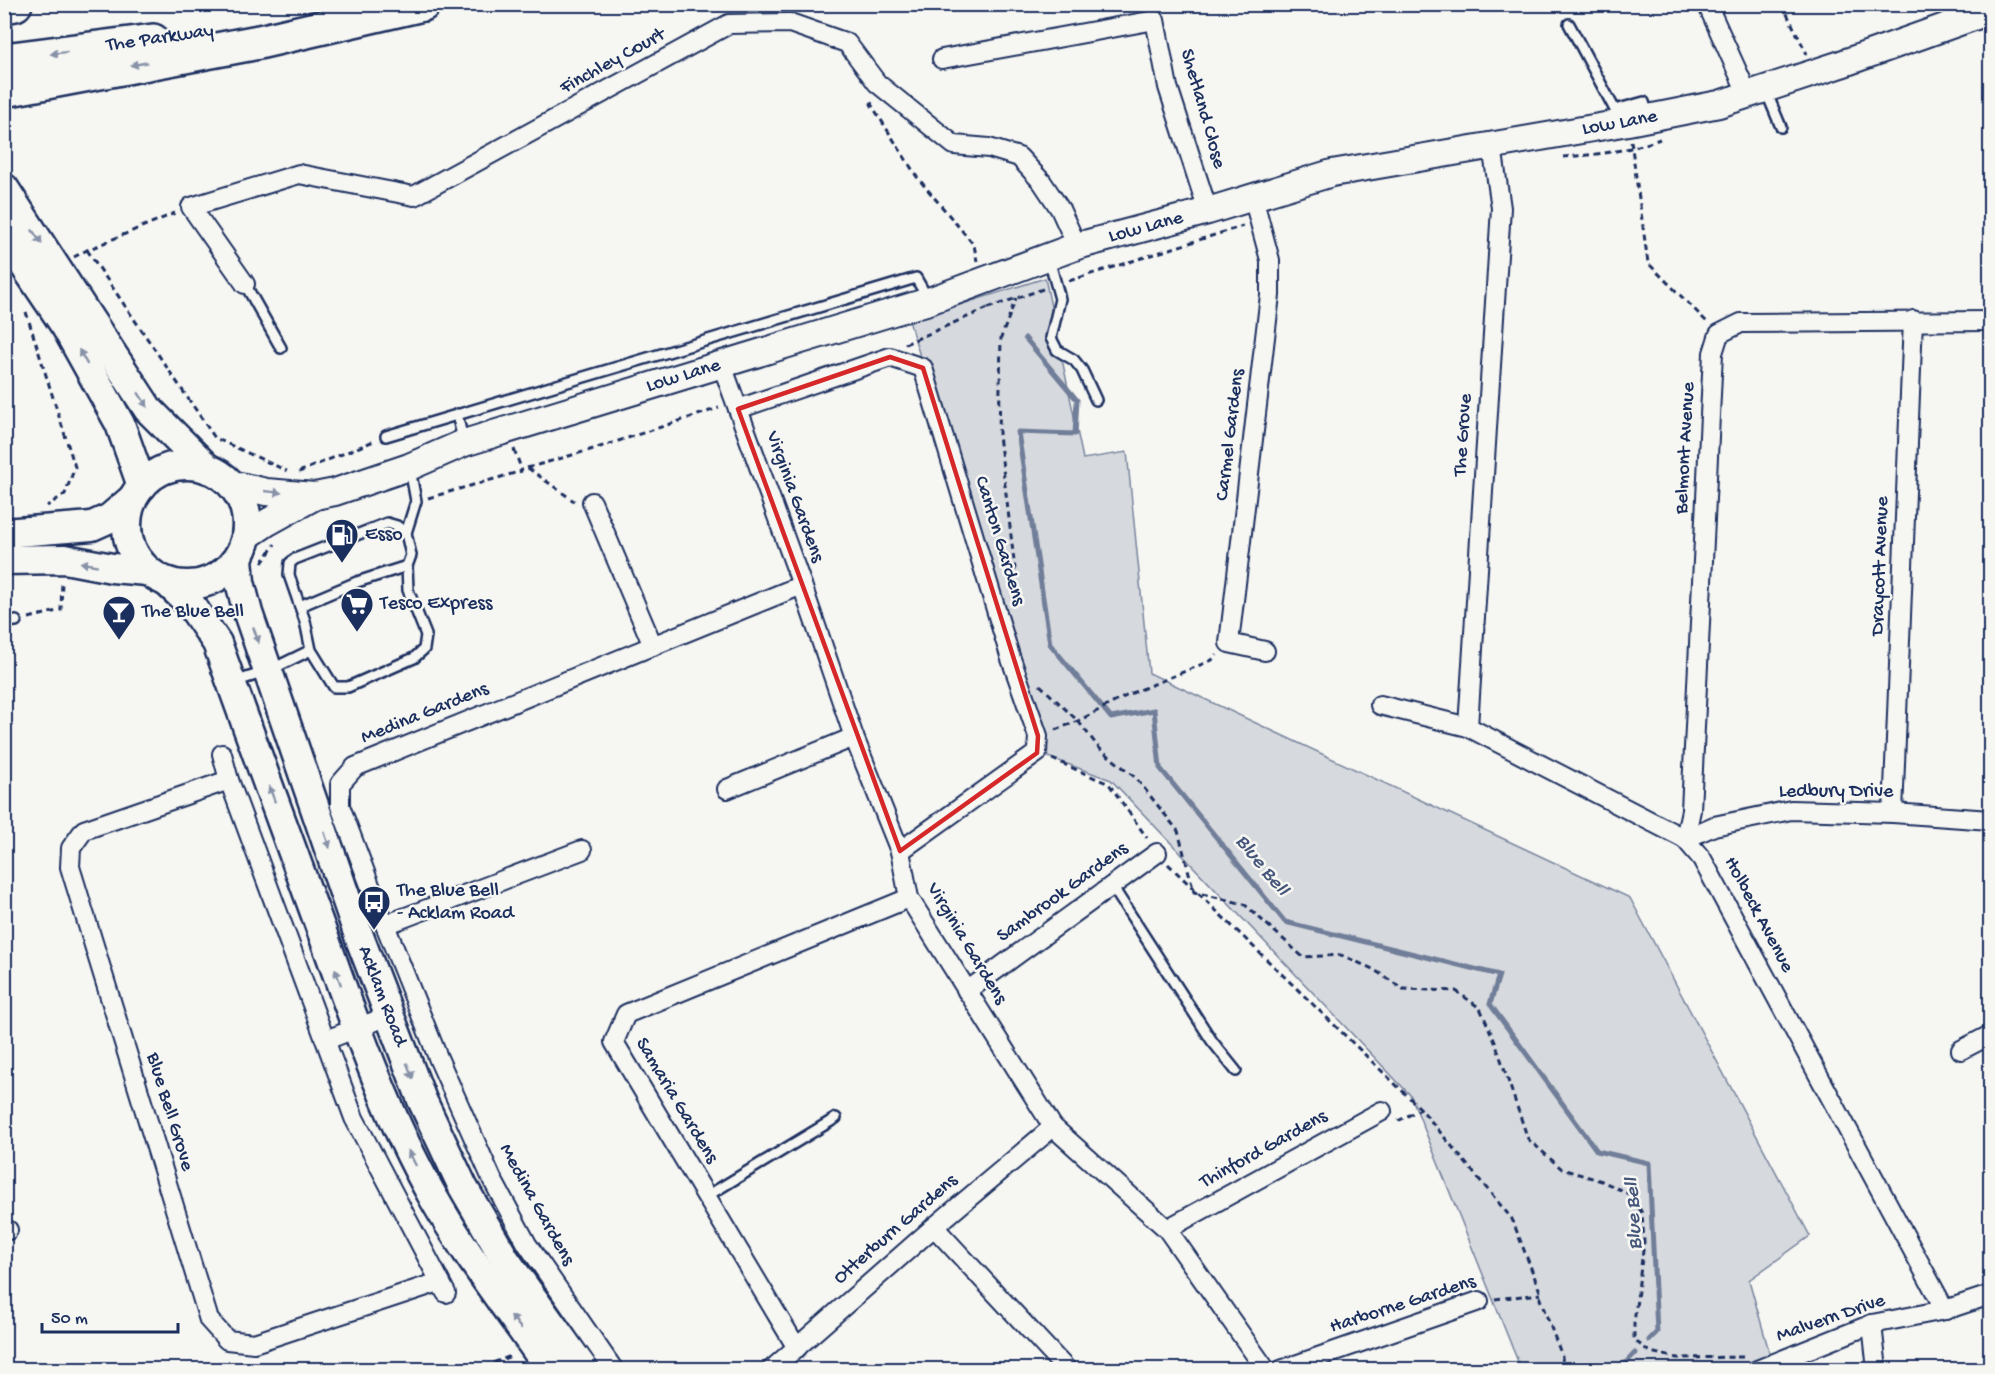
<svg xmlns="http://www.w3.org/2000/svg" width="1995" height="1374" viewBox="0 0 1995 1374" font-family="'Gochi Hand',sans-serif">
  <rect width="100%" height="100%" fill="#f6f6f2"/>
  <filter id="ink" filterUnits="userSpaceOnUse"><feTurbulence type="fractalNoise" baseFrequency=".0167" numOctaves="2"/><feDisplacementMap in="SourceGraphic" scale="12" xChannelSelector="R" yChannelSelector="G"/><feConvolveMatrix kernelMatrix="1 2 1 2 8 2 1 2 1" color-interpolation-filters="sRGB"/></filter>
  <g filter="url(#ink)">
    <path fill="#d6d9dd" stroke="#78849e" stroke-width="1.5" d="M1045,278L1083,459L1127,452L1149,673L1630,898L1810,1236L1749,1280L1774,1369H1521L1411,1096L1111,780L1048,757L1044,725L1014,657L909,321Z"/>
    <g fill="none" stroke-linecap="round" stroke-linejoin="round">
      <g stroke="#717e99" stroke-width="5">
        <path d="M1025,338L1077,400L1075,434L1018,432L1050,644L1111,718L1154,710L1160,768L1285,922L1499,975L1490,1004L1597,1151L1649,1163L1657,1332L1649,1340"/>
        <path d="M1619,1370L1635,1353"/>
      </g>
      <g stroke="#1b2f5e" stroke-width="14">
        <g id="lane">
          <path d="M1569,24L1615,110L1644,102L1648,116"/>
          <path d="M1766,91L1781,127"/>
          <path d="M1049,259L1060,299L1051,338L1057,350L1074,360L1082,370L1096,400"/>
          <path d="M245,284L281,348"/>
          <path d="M457,414L463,440"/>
          <path d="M386,436L916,278L928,299"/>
          <path d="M406,533L416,501L410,469"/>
          <path d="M300,606L357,582L407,566"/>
          <path d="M4,622L16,621"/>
          <path d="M234,682L268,671L311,650L334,687H348L414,658L424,649L426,635L408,590L407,566L411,555L406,533L397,526L387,523L295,559L290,563L289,575L305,621L311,650"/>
          <path d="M1112,886L1212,1041L1236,1071"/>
          <path d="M707,1196L836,1118"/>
        </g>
      </g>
      <g stroke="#1b2f5e" stroke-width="22">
        <g id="street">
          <path d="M1707,4L1748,95"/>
          <path d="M942,59L1155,20L1168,87L1208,211"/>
          <path d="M1253,197L1270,260V295L1229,643L1265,651"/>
          <path d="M245,284L191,207L299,174L414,196L729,24L790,23L847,43L877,83L954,145L989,148L1019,157L1042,182L1060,209L1077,246"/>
          <path d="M722,365L802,585L854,737L900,851L909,898L1053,1127L1167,1229L1266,1370"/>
          <path d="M738,409L890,357L923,368L1010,656L1038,736L1037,753L900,851"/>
          <path d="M592,502L653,646"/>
          <path d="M1380,705L1468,727L1685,839L1702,859L1945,1310"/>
          <path d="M1468,727L1501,208L1492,146"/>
          <path d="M222,754L229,780L354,1118L446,1293"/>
          <path d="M229,780L84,830L71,848L70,867L209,1320L227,1340L254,1343L439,1282"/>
          <path d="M727,789L854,737"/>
          <path d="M1893,813L1913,320"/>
          <path d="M1685,839L1691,810L1713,353L1719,334L1741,323L1990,321"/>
          <path d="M1685,839L1714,826L1791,810L1893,813L1990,820"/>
          <path d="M385,925L582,850"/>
          <path d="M967,991L1157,853"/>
          <path d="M326,1040L388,1016"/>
          <path d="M1961,1050L1990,1035"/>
          <path d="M934,1227L1067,1370"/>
          <path d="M4,1228L8,1230"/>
          <path d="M1167,1229L1382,1111"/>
          <path d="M1872,1324L1877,1370"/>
          <path d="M797,1348L614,1042L626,1014L909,898"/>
          <path d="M614,1370L527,1244L492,1179L439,1060L385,925L340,806V784L355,767L802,585"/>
          <path d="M771,1370L934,1227L1053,1127"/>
          <path d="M1281,1370L1479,1301"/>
          <path d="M1757,1370L1872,1324L1945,1310L1990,1295"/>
        </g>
      </g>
      <g stroke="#1b2f5e" stroke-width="30">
        <g id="secondary">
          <path id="s1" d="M232,484L266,492L315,496L335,492L409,467L464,443L929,301L1077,246L1208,211L1332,173L1628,122L1719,104L1841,64L1990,11"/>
          <path d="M247,536L268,522L315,496"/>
        </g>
      </g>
      <g stroke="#1b2f5e" stroke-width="33">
        <g id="primary">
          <path d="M4,188L148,409L208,469"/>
          <path d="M4,235L66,327L120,424L142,486"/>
          <circle cx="187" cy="525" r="60"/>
          <path d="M4,533L92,526L110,518L131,500"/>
          <path id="s2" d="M238,558L240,582L248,613L360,939L422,1100L463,1187L506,1261L584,1370"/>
          <path d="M4,560L65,559L112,568L147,571"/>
          <path d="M168,583L191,605L217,643C254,746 291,848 329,951C359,1035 389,1119 433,1197C467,1258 511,1312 550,1370"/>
        </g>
      </g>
      <g stroke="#1b2f5e" stroke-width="38">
        <g id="highway">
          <path d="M4,6L15,4"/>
          <path d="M4,60L153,41"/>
          <path d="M4,90L259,42L423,4"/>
        </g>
      </g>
      <g stroke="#1b2f5e" stroke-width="3" stroke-dasharray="6 4.5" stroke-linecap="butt">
        <path d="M1782,4L1807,54"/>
        <path d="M872,102L871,104L917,177L974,245L977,261"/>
        <path d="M1631,141L1648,263L1707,322"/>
        <path d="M1563,157C1597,155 1628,151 1660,139"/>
        <path d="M87,250L215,438L287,471"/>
        <path d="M74,257L87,250L175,213"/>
        <path d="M1069,281L1243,226"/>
        <path d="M988,308L1043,289"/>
        <path d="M26,312L75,467L65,494L47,506"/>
        <path d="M905,344L988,308L987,306"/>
        <path d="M514,449L522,471"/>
        <path d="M527,468L597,448L719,408"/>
        <path d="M528,468L574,501"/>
        <path d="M299,472L376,440"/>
        <path d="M428,498L522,471"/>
        <path d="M262,563L275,544"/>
        <path d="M1013,602L1015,569L999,435L1001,338L1016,298"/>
        <path d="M29,618L61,610L62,580"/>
        <path d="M1040,685L1078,721L1099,748L1136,778L1178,831L1194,892L1244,904L1303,957L1341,955L1373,969L1403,989L1456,991L1480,1008L1495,1042L1528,1139L1562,1169L1602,1181L1631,1195L1642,1213L1644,1242L1634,1323V1340L1650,1352L1677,1358L1744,1357"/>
        <path d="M1055,730L1078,721L1130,694L1212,660L1217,655"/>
        <path d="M1052,759L1109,784L1147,838"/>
        <path d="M1168,864L1421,1109L1512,1219L1541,1294L1540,1299L1562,1356L1563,1370"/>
        <path d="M1398,1121L1421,1109"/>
        <path d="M1495,1299L1541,1294"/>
        <path d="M474,1370L511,1356"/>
      </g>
      <use href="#lane" stroke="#f6f6f2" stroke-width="9"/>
      <use href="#street" stroke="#f6f6f2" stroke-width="18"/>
      <use href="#secondary" stroke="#f6f6f2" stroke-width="26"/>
      <use href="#primary" stroke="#f6f6f2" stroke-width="28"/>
      <use href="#highway" stroke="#f6f6f2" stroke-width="33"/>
    </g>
    <defs><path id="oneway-solid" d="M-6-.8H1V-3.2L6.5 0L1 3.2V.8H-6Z" transform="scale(1.5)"/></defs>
    <g fill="#8892a8">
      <use href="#oneway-solid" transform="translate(59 53) rotate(173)"/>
      <use href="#oneway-solid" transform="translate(139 64) rotate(169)"/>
      <use href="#oneway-solid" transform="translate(37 237) rotate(56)"/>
      <use href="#oneway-solid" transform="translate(83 357) rotate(-119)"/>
      <use href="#oneway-solid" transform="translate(143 400) rotate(57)"/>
      <use href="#oneway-solid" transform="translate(273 492) rotate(6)"/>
      <use href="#oneway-solid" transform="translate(89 564) rotate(-170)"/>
      <use href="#oneway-solid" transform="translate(256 635) rotate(71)"/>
      <use href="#oneway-solid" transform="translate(272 794) rotate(-110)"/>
      <use href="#oneway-solid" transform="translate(327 840) rotate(71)"/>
      <use href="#oneway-solid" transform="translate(338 977) rotate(-110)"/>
      <use href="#oneway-solid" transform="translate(410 1071) rotate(68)"/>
      <use href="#oneway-solid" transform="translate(412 1158) rotate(-117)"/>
      <use href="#oneway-solid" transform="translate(516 1322) rotate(-127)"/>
    </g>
  </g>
  <path fill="none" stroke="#d62828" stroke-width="4.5" stroke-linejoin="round" d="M890,357L923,368L1038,736L1037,753L900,851L738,409Z"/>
  <defs>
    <g id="fuel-pin" transform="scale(1.725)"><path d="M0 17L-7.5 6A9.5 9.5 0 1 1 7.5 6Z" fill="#1b2f5e" stroke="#f6f6f2"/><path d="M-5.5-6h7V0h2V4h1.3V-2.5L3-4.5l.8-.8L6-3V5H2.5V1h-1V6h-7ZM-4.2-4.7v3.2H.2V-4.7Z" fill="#fff"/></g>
    <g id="supermarket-pin" transform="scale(1.725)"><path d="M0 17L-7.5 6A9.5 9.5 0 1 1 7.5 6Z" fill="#1b2f5e" stroke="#f6f6f2"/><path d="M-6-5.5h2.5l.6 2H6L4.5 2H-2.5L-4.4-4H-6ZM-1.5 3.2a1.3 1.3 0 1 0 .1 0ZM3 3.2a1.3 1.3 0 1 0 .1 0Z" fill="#fff"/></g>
    <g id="bar-pin" transform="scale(1.725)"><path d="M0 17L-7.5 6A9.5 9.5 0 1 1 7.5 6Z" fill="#1b2f5e" stroke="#f6f6f2"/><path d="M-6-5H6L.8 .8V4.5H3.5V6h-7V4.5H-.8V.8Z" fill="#fff"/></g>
    <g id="bus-pin" transform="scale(1.725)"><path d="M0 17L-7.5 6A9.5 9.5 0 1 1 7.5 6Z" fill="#1b2f5e" stroke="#f6f6f2"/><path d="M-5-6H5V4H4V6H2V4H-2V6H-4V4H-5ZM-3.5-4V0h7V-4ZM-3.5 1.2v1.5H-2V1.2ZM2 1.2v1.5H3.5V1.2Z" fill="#fff"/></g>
  </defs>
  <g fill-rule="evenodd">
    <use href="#fuel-pin" x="342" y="535"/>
    <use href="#supermarket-pin" x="357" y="604"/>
    <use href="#bar-pin" x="119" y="612"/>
    <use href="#bus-pin" x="374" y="902"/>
  </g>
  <g text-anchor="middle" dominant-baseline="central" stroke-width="5" stroke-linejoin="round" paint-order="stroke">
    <g font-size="20" fill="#1b2f5e" stroke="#f6f6f2">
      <text transform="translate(160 39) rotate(-8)">The Parkway</text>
      <text transform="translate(613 62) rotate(-29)">Finchley Court</text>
      <text transform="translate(1202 109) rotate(74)">Shetland Close</text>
      <text stroke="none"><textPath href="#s1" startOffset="1444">Low Lane</textPath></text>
      <text stroke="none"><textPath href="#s1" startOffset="958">Low Lane</textPath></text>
      <text stroke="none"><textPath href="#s1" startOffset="472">Low Lane</textPath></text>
      <text transform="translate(1231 435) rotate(-83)">Carmel Gardens</text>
      <text transform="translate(1464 435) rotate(-86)">The Grove</text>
      <text transform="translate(1686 448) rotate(-87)">Belmont Avenue</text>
      <text transform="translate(794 497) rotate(70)">Virginia Gardens</text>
      <text transform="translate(999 541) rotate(73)">Canton Gardens</text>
      <text transform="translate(1881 566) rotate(-88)">Draycott Avenue</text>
      <text transform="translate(425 714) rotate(-22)">Medina Gardens</text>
      <text x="1836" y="792">Ledbury Drive</text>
      <text transform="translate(1063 893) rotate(-36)">Sambrook Gardens</text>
      <text transform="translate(1758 915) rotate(62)">Holbeck Avenue</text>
      <text transform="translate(966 944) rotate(59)">Virginia Gardens</text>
      <text stroke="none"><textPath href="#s2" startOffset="462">Acklam Road</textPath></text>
      <text transform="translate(676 1101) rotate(59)">Samaria Gardens</text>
      <text transform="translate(169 1112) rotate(73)">Blue Bell Grove</text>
      <text transform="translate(1264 1150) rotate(-29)">Thinford Gardens</text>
      <text transform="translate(536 1205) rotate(61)">Medina Gardens</text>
      <text transform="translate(896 1230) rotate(-41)">Otterburn Gardens</text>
      <text transform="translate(1403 1305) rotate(-18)">Harborne Gardens</text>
      <text transform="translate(1831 1319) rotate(-19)">Malvern Drive</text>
    </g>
    <g font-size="20" fill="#1b2f5e" stroke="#f6f6f2" text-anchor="start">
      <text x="365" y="535">Esso</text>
      <text x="380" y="604">Tesco Express</text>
      <text x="142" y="612">The Blue Bell</text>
      <text x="397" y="891">The Blue Bell<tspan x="397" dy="23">- Acklam Road</tspan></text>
    </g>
    <g font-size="21" font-style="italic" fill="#46567b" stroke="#f6f6f2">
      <text transform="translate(1261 866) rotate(51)">Blue Bell</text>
      <text transform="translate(1635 1214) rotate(-93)">Blue Bell</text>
    </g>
  </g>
  <rect width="1995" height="1374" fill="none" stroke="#f6f6f2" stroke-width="24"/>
  <rect x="12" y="12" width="1971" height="1350" fill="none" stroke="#1b2f5e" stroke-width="2" filter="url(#ink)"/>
  <path d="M42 1323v9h136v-9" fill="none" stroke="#1b2f5e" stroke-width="3"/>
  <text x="51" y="1323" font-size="18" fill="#1b2f5e" stroke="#f6f6f2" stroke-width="4.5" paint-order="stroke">50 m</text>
</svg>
